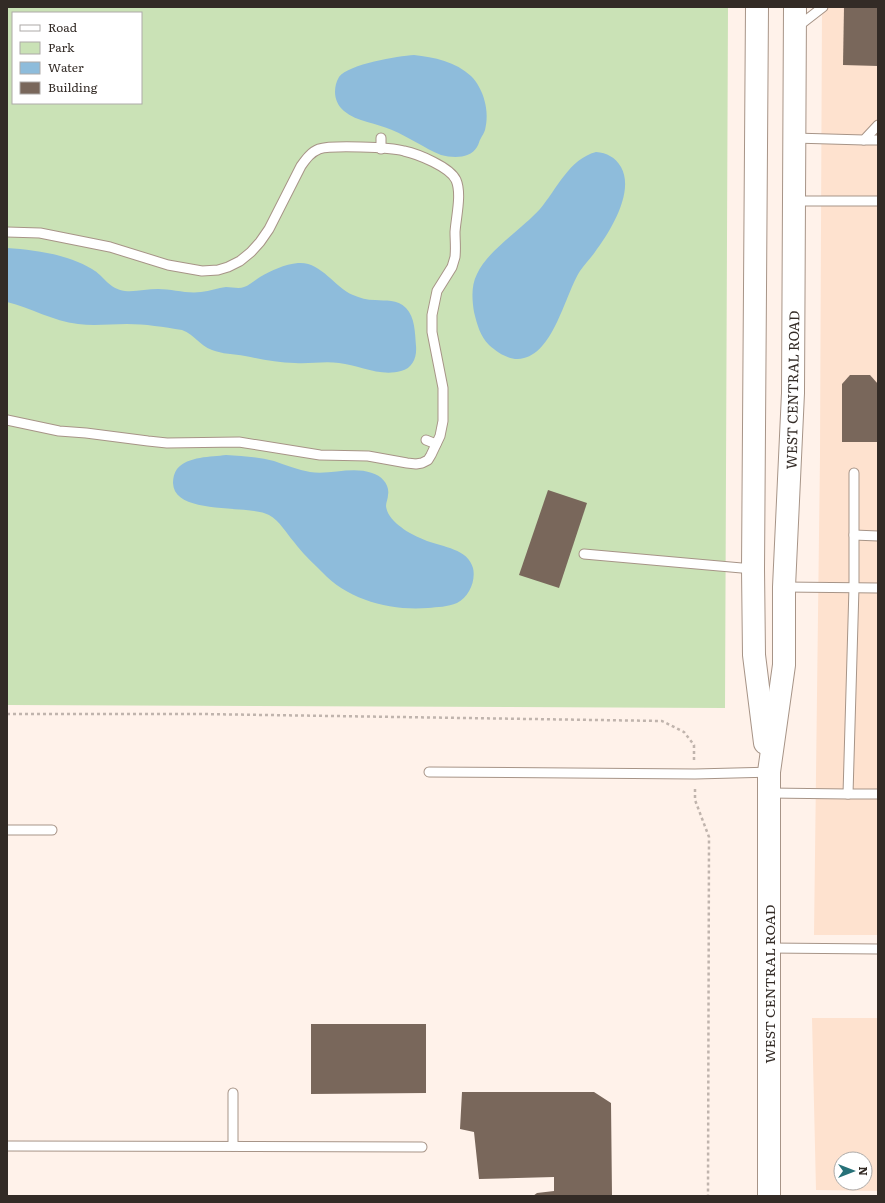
<svg xmlns="http://www.w3.org/2000/svg" width="885" height="1203" viewBox="0 0 885 1203" font-family="Literata,serif">
  <rect width="100%" height="100%" fill="#fff2ea"/>
  <g fill="#fee2cf" fill-rule="evenodd">
    <path d="M822,7H878V935H814L820,455Z"/>
    <path d="M812,1018H878V1191L816,1190ZM841,1159H865V1183H841Z"/>
  </g>
  <path fill="#cae2b6" fill-rule="evenodd" d="M7,7H728L725,708L7,705ZM13,13H141V103H13Z"/>
  <g fill="#8ebcdb">
    <path d="M414,55C434,57 456,62 471,76C484,89 490,112 485,130C484,133 482,136 481,138C479,141 479,144 477,147C470,159 453,158 441,155C424,148 409,137 392,130C377,123 357,122 344,111C338,106 335,99 335,92C335,87 336,82 339,77C349,64 398,56 414,55Z"/>
    <path d="M596,152C607,153 615,157 621,167C635,192 610,232 595,252C590,259 584,265 580,271C565,295 554,351 524,358C511,362 498,353 489,345C480,336 477,324 474,312C472,300 471,285 477,274C487,251 522,229 540,209C557,189 569,159 596,152Z"/>
    <path d="M7,248C35,250 67,254 92,269C104,276 109,289 125,291C136,292 147,289 158,289C172,289 187,294 201,292C210,291 218,288 226,287C232,287 239,289 244,287C250,285 255,280 260,277C270,271 285,264 298,263C321,261 334,287 353,295C360,298 367,300 375,300C386,301 397,299 406,308C415,317 415,333 416,346C417,357 413,368 401,371C380,377 359,365 339,363C324,361 310,364 295,363C278,363 261,359 245,356C234,354 222,354 212,350C199,345 195,335 182,330C164,327 145,324 127,324C110,324 94,326 78,324C53,321 31,308 7,302Z"/>
    <path d="M226,455C242,456 258,457 274,461C286,465 298,470 310,472C331,475 352,466 372,473C382,476 390,485 388,495C388,499 386,502 386,506C387,515 394,522 401,527C408,533 418,537 427,541C443,547 468,549 473,568C476,581 469,597 457,603C448,607 437,607 428,608C390,611 348,600 322,572C313,563 302,553 294,542C286,533 280,521 269,515C248,504 174,516 173,483C173,478 174,473 177,469C188,456 211,457 226,455Z"/>
  </g>
  <g fill="#79675b">
    <path d="M844,7H878V66L843,65Z"/>
    <path d="M850,375H870L878,384V442H842V384Z"/>
    <path d="M548,490L587,503L559,588L519,575Z"/>
    <path d="M311,1024H426V1093L311,1094Z"/>
    <path d="M462,1092H594L611,1103L612,1196H533L537,1193L554,1191V1177L479,1179L474,1132L460,1129Z"/>
  </g>
  <g fill="none" stroke-linecap="round" stroke-linejoin="round">
    <g stroke="#a79487" stroke-width="11">
      <g id="service">
        <path d="M796,28L823,7"/>
        <path d="M381,138V149"/>
        <path d="M794,138L864,140L878,125"/>
        <path d="M864,140H878"/>
        <path d="M795,201H878"/>
        <path d="M7,232L40,233L110,247L168,265L202,271L218,270L228,267L240,261L251,252L260,242L269,229L301,166C306,159 311,152 319,149C331,145 390,147 404,151C418,154 450,167 456,180C462,194 456,217 455,232C455,240 456,248 455,257L452,267L437,291L432,315V332L443,388V421L440,436L431,455L428,460L422,463L416,464L407,463L368,456L320,455L239,442L167,443L148,441L86,433L59,431L7,420"/>
        <path d="M426,440L436,444"/>
        <path d="M854,473V535"/>
        <path d="M584,554L753,569"/>
        <path d="M784,587L878,588"/>
        <path d="M429,772L695,774L769,772"/>
        <path d="M769,793L848,794L854,587V535L878,536"/>
        <path d="M848,794H878"/>
        <path d="M7,830H52"/>
        <path d="M769,948L878,949"/>
        <path d="M7,1146L422,1147"/>
        <path d="M233,1146V1093"/>
      </g>
    </g>
    <g stroke="#a79487" stroke-width="24">
      <g id="secondary">
        <path d="M757,7L753,569L754,655L765,743"/>
        <path d="M769,1196V772L784,665V587L793,393L795,7"/>
      </g>
    </g>
    <g stroke="#c0b4ad" stroke-width="2.5" stroke-dasharray="3 3" stroke-linecap="butt">
      <path d="M7,714H201L662,721L684,732L694,745V760"/>
      <path d="M695,789V800L709,837L708,1196"/>
    </g>
    <use href="#service" stroke="#fff" stroke-width="9"/>
    <use href="#secondary" stroke="#fff" stroke-width="22"/>
  </g>
  <g text-anchor="middle" dominant-baseline="central" stroke-width="4" stroke-linejoin="round" paint-order="stroke">
    <g font-size="14" fill="#332b26" stroke="#fff">
      <text transform="translate(792 390) rotate(-89)">WEST CENTRAL ROAD</text>
      <text transform="translate(769 984) rotate(-90)">WEST CENTRAL ROAD</text>
    </g>
  </g>
  <rect width="885" height="1203" fill="none" stroke="#332b26" stroke-width="16"/>
  <rect x="12" y="12" width="130" height="92" fill="#ffffff" stroke="#adaaa8"/>
  <rect x="20" y="25" width="20" height="6" fill="#ffffff" stroke="#adaaa8"/>
  <text x="48" y="32" font-size="12" fill="#332b26">Road</text>
  <rect x="20" y="42" width="20" height="12" fill="#cae2b6" stroke="#adaaa8"/>
  <text x="48" y="52" font-size="12" fill="#332b26">Park</text>
  <rect x="20" y="62" width="20" height="12" fill="#8ebcdb" stroke="#adaaa8"/>
  <text x="48" y="72" font-size="12" fill="#332b26">Water</text>
  <rect x="20" y="82" width="20" height="12" fill="#79675b" stroke="#adaaa8"/>
  <text x="48" y="92" font-size="12" fill="#332b26">Building</text>
  <g transform="translate(853 1171) rotate(90)"><circle r="19" fill="#ffffff" stroke="#adaaa8"/>
  <path d="M0-3L7 15L0 10L-7 15Z" fill="#277178"/>
  <text y="-6" font-size="11" font-weight="bold" text-anchor="middle" fill="#332b26">N</text>
  </g>
</svg>
